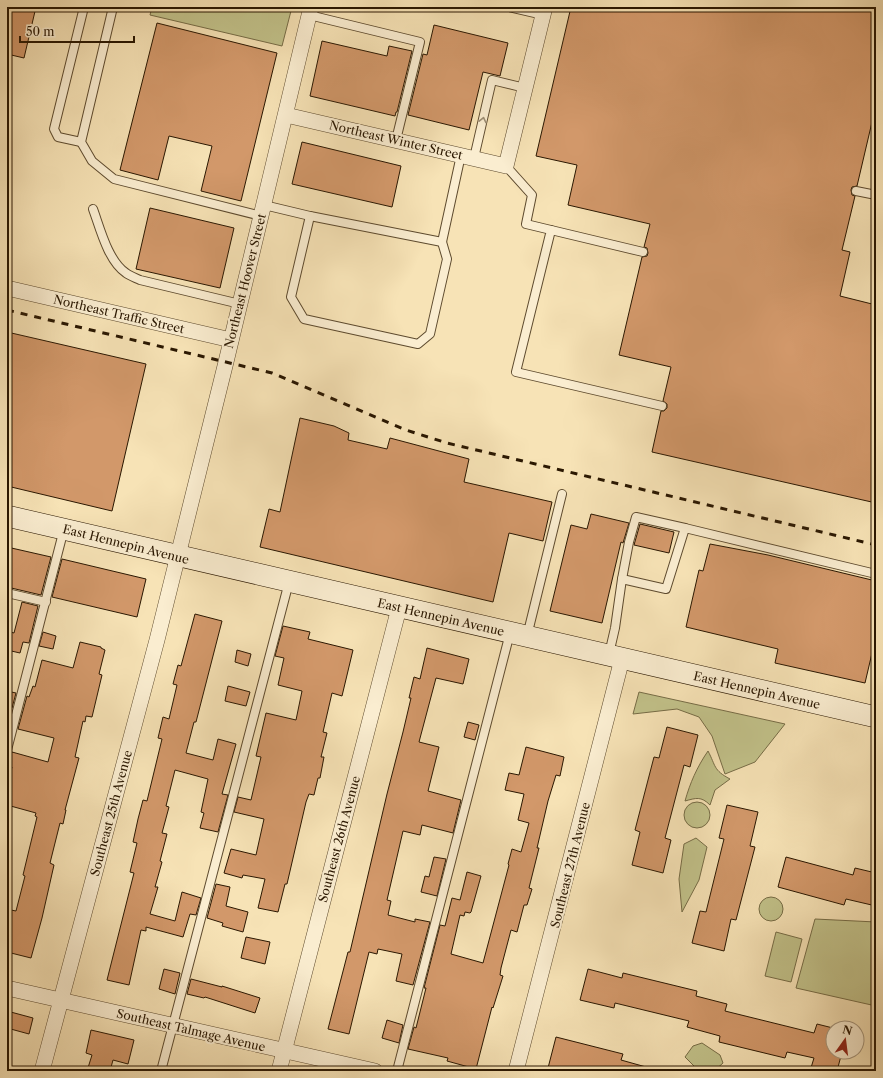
<svg xmlns="http://www.w3.org/2000/svg" width="883" height="1078" viewBox="0 0 883 1078" font-family="'Libre Caslon Text',serif">
  <rect width="100%" height="100%" fill="#f7e3b6"/>
  <filter id="stains"><feTurbulence type="fractalNoise" baseFrequency=".005" numOctaves="4"/><feColorMatrix values="0 0 0 0 .2 0 0 0 0 .09 0 0 0 0 .02 0 0 0 .5 -.17"/></filter>
  <radialGradient id="worn" r=".72"><stop offset=".6" stop-color="#630" stop-opacity="0"/><stop offset="1" stop-color="#630" stop-opacity=".3"/></radialGradient>
  <g fill="#c2c28a" stroke="#766c46">
    <path d="M152,7H292L282,46L150,15Z"/>
    <path d="M639,692L785,724L755,762L725,774L712,736L699,717L677,709L633,714Z"/>
    <path d="M708,751C716,766 713,770 730,779L715,790L710,805C701,796 696,798 685,801C690,783 697,767 708,751Z"/>
    <circle cx="697" cy="815" r="13"/>
    <path d="M696,838L707,847L699,880L682,912L679,879L684,844Z"/>
    <circle cx="771" cy="909" r="12"/>
    <path d="M815,919L876,922V1006L796,988Z"/>
    <path d="M776,932L802,939L791,982L765,976Z"/>
    <path d="M702,1043L720,1055L723,1063L714,1071H699L685,1057L693,1046Z"/>
  </g>
  <g fill="#d2986a" stroke="#2a1701">
    <path d="M7,7H36L24,58L7,54Z"/>
    <path d="M571,7H876V105L857,186L852,187L851,190L852,195L855,196L842,250L850,252L840,296L876,305V503L652,452L661,411H664L667,408V404L663,401L671,367L619,355L642,257L647,256L648,253L647,248L644,247L650,224L568,205L577,165L536,156Z"/>
    <path d="M157,23L277,53L241,201L201,191L212,146L169,136L158,180L120,170Z"/>
    <path d="M434,25L508,43L500,76L483,72L469,130L408,115L423,54L427,55Z"/>
    <path d="M322,41L387,56L389,46L412,51L397,112H396L395,116L310,96Z"/>
    <path d="M302,142L401,166L392,207L292,184Z"/>
    <path d="M150,208L234,228L220,288L136,269Z"/>
    <path d="M7,332L146,364L112,511L7,486Z"/>
    <path d="M300,418L334,426L349,433L348,440L387,449L390,438L469,459L464,482L552,502L543,541L509,533L493,602L260,547L269,509L280,512Z"/>
    <path d="M591,514L629,523L623,543L621,542L602,623L550,611L571,525L587,529Z"/>
    <path d="M640,524L674,532L669,553L634,545Z"/>
    <path d="M710,544L768,555L876,581V636L865,683L775,663L778,649L686,627L699,570L703,571Z"/>
    <path d="M7,547L51,557L41,595L7,587Z"/>
    <path d="M62,559L146,579L137,617L52,597Z"/>
    <path d="M22,602L38,606L29,643L23,642L20,653L7,650V631L14,633Z"/>
    <path d="M195,614L222,621L196,722H194L186,753L213,760L218,739L236,744L222,794L228,795L218,832L200,828L204,813L201,812L208,779L175,770L166,806L169,807L162,833L167,834L160,861L162,862L155,887H158L150,914L175,921L182,892L201,898L196,915L190,914L183,937L146,927V931L141,930L129,985L107,980L134,873L130,872L137,843L133,842L138,819L143,800L147,801L162,739L158,738L163,717L169,719L177,685L173,684L178,665L181,666Z"/>
    <path d="M283,626L310,632L308,639L353,650L342,696L332,693L323,732L327,733L321,757H324L320,778H318L314,795L309,794L306,802L287,884H285L278,912L258,908L265,879L243,875L242,878L224,873L231,849L256,855L264,819L234,812L238,797L251,800L261,757L256,756L266,713L296,720L302,691L278,685L284,658L275,656Z"/>
    <path d="M43,632L56,636L53,649L39,646Z"/>
    <path d="M80,642L101,647V648L105,650L99,674L102,675L92,717L86,716L85,722L83,721L75,757L79,758L65,810H66L63,824L60,823L50,863L54,865L42,918L31,958L7,952V925L11,910L16,911L25,876L23,875L37,817L35,816L36,813L7,805V786L12,767L7,766L12,752L48,762L54,738L18,729L27,696L29,697L33,686L35,687L42,660L73,668Z"/>
    <path d="M427,648L469,659L463,684L436,678L419,742L439,747L428,791L461,800L453,833L422,825L420,835L403,831L387,900L391,901L388,915L415,922V919L430,922L413,985L396,981L402,954L378,949L377,954L369,952L349,1034L328,1029L348,952H350L387,794L403,732L411,698H409L414,677L420,679Z"/>
    <path d="M237,650L251,654L248,666L235,662Z"/>
    <path d="M228,686L250,692L246,706L225,701Z"/>
    <path d="M7,691L16,693L12,708L7,706Z"/>
    <path d="M468,722L479,725L475,740L464,737Z"/>
    <path d="M667,727L698,735L690,767L684,765L665,838L671,840L663,873L632,865L640,832L635,830L654,757L659,758Z"/>
    <path d="M526,747L564,757L560,776L556,775L548,801L537,848H539L529,888L532,889L527,905H524L517,932L511,930L501,968L500,975L503,976L493,1008L492,1007L476,1069L447,1061L448,1058L408,1049L414,1027L416,1028L426,988H424L440,925L445,926L452,898L460,900L467,872L481,876L471,912L470,913L465,912L464,916L460,915L451,954L483,963L509,865L508,864L512,849L521,852L529,823L518,820L524,794L505,790L509,773L519,775Z"/>
    <path d="M727,805L758,812L750,846L755,847L736,920L731,919L724,951L692,943L700,911L706,912L724,839L719,838Z"/>
    <path d="M434,857L446,859L437,896L421,892L425,876L429,877Z"/>
    <path d="M786,857L853,875L855,868L876,873V906L846,899L844,905L778,887Z"/>
    <path d="M216,884L230,887L226,906L248,912L243,932L222,926L223,923L207,918Z"/>
    <path d="M246,937L270,942L265,964L241,958Z"/>
    <path d="M164,969L180,973L175,994L159,989Z"/>
    <path d="M588,969L622,978L623,973L697,991L696,996L727,1004L725,1011L814,1033L817,1024L833,1028V1052H842L837,1071H810L814,1058L787,1052L785,1058L719,1042L720,1036L687,1027L689,1021L615,1003L614,1008L580,1000Z"/>
    <path d="M191,979L222,987V986L260,998L255,1013L205,997L204,998L187,994Z"/>
    <path d="M7,1011L33,1018L29,1034L7,1028Z"/>
    <path d="M387,1020L403,1025L399,1043L382,1038Z"/>
    <path d="M91,1030L134,1040L128,1064L113,1060L110,1071H87L92,1055L86,1053Z"/>
    <path d="M556,1037L623,1054L621,1060L646,1067L645,1071H562L548,1068Z"/>
  </g>
  <g fill="none" stroke-linecap="round" stroke-linejoin="round">
    <g stroke="#5d4a2e" stroke-width="10">
      <g id="service">
        <path d="M113,7L81,142L92,161L114,179L261,216"/>
        <path d="M509,7L543,15"/>
        <path d="M309,15L420,42L396,140"/>
        <path d="M81,142L58,137L54,129L84,7"/>
        <path d="M474,158L492,80L525,88"/>
        <path d="M506,166L532,195L526,224L551,230L516,372L662,406"/>
        <path d="M856,191L876,195"/>
        <path d="M264,205L310,216L442,242L461,155"/>
        <path d="M93,209C100,228 108,261 126,273C130,276 136,278 140,280L240,304"/>
        <path d="M310,216L291,297L304,319L418,344L430,334L447,259L442,242"/>
        <path d="M551,230L643,252"/>
        <path d="M622,579L629,542L636,517L685,528"/>
        <path d="M7,593L46,602"/>
        <path d="M527,636L562,494"/>
        <path d="M609,654L615,628L622,579L666,589L685,528L876,574"/>
        <path d="M7,750L64,529"/>
        <path d="M161,1071L289,582"/>
        <path d="M397,1071L510,633"/>
      </g>
    </g>
    <g stroke="#5d4a2e" stroke-width="16">
      <g id="minor">
        <path d="M286,115L506,166L545,7"/>
        <path d="M7,288L231,340"/>
        <path d="M7,988L375,1071"/>
        <path d="M42,1071L157,640L226,362L311,7"/>
        <path d="M279,1071L399,608"/>
        <path d="M516,1071L622,659"/>
      </g>
    </g>
    <g stroke="#2a1701" stroke-width="22">
      <path id="secondary" d="M7,516L876,717"/>
    </g>
    <use href="#service" stroke="#faedd0" stroke-width="8"/>
    <use href="#minor" stroke="#faedd0" stroke-width="15"/>
    <use href="#secondary" stroke="#faedd0" stroke-width="21"/>
    <path stroke="#2a1701" stroke-width="3" stroke-dasharray="7 7" stroke-linecap="butt" d="M7,310L272,373L406,430L447,443L876,545"/>
  </g>
  <defs><path id="oneway-chevron" d="M-2-3.5L2.5 0L-2 3.5" fill="none" stroke-width="1.6" stroke-linecap="round" stroke-linejoin="round"/></defs>
  <use stroke="#9c8d73" href="#oneway-chevron" transform="translate(483 120) rotate(-77)"/>
  <g text-anchor="middle" dominant-baseline="central" stroke-width="4" stroke-linejoin="round" paint-order="stroke">
    <g font-size="12" fill="#2a1701" stroke="#faedd0">
      <text transform="translate(396 140) rotate(13)">Northeast Winter Street</text>
      <text transform="translate(245 281) rotate(-76)">Northeast Hoover Street</text>
      <text transform="translate(119 314) rotate(13)">Northeast Traffic Street</text>
      <text transform="translate(126 544) rotate(14)">East Hennepin Avenue</text>
      <text transform="translate(441 617) rotate(13)">East Hennepin Avenue</text>
      <text transform="translate(757 690) rotate(13)">East Hennepin Avenue</text>
      <text transform="translate(111 813) rotate(-75)">Southeast 25th Avenue</text>
      <text transform="translate(339 839) rotate(-75)">Southeast 26th Avenue</text>
      <text transform="translate(570 865) rotate(-76)">Southeast 27th Avenue</text>
      <text transform="translate(191 1030) rotate(13)">Southeast Talmage Avenue</text>
    </g>
  </g>
  <rect width="883" height="1078" fill="none" stroke="#f7e3b6" stroke-width="24"/>
  <rect x="8" y="8" width="867" height="1062" fill="none" stroke="#2a1701" stroke-width="2"/>
  <rect x="12" y="12" width="859" height="1054" fill="none" stroke="#2a1701"/>
  <g transform="translate(845 1040) rotate(14)"><circle r="19" fill="#faedd0" stroke="#a7977d"/>
  <path d="M0-3L7 15L0 10L-7 15Z" fill="#8f2418"/>
  <text y="-6" font-size="11" font-weight="bold" text-anchor="middle" fill="#2a1701">N</text>
  </g>
  <path d="M20 36v6h114v-6" fill="none" stroke="#2a1701" stroke-width="2"/>
  <text x="26" y="36" font-size="12" fill="#2a1701" stroke="#faedd0" stroke-width="3" paint-order="stroke">50 m</text>
  <rect width="100%" height="100%" filter="url(#stains)"/>
  <rect width="100%" height="100%" fill="url(#worn)"/>
</svg>
